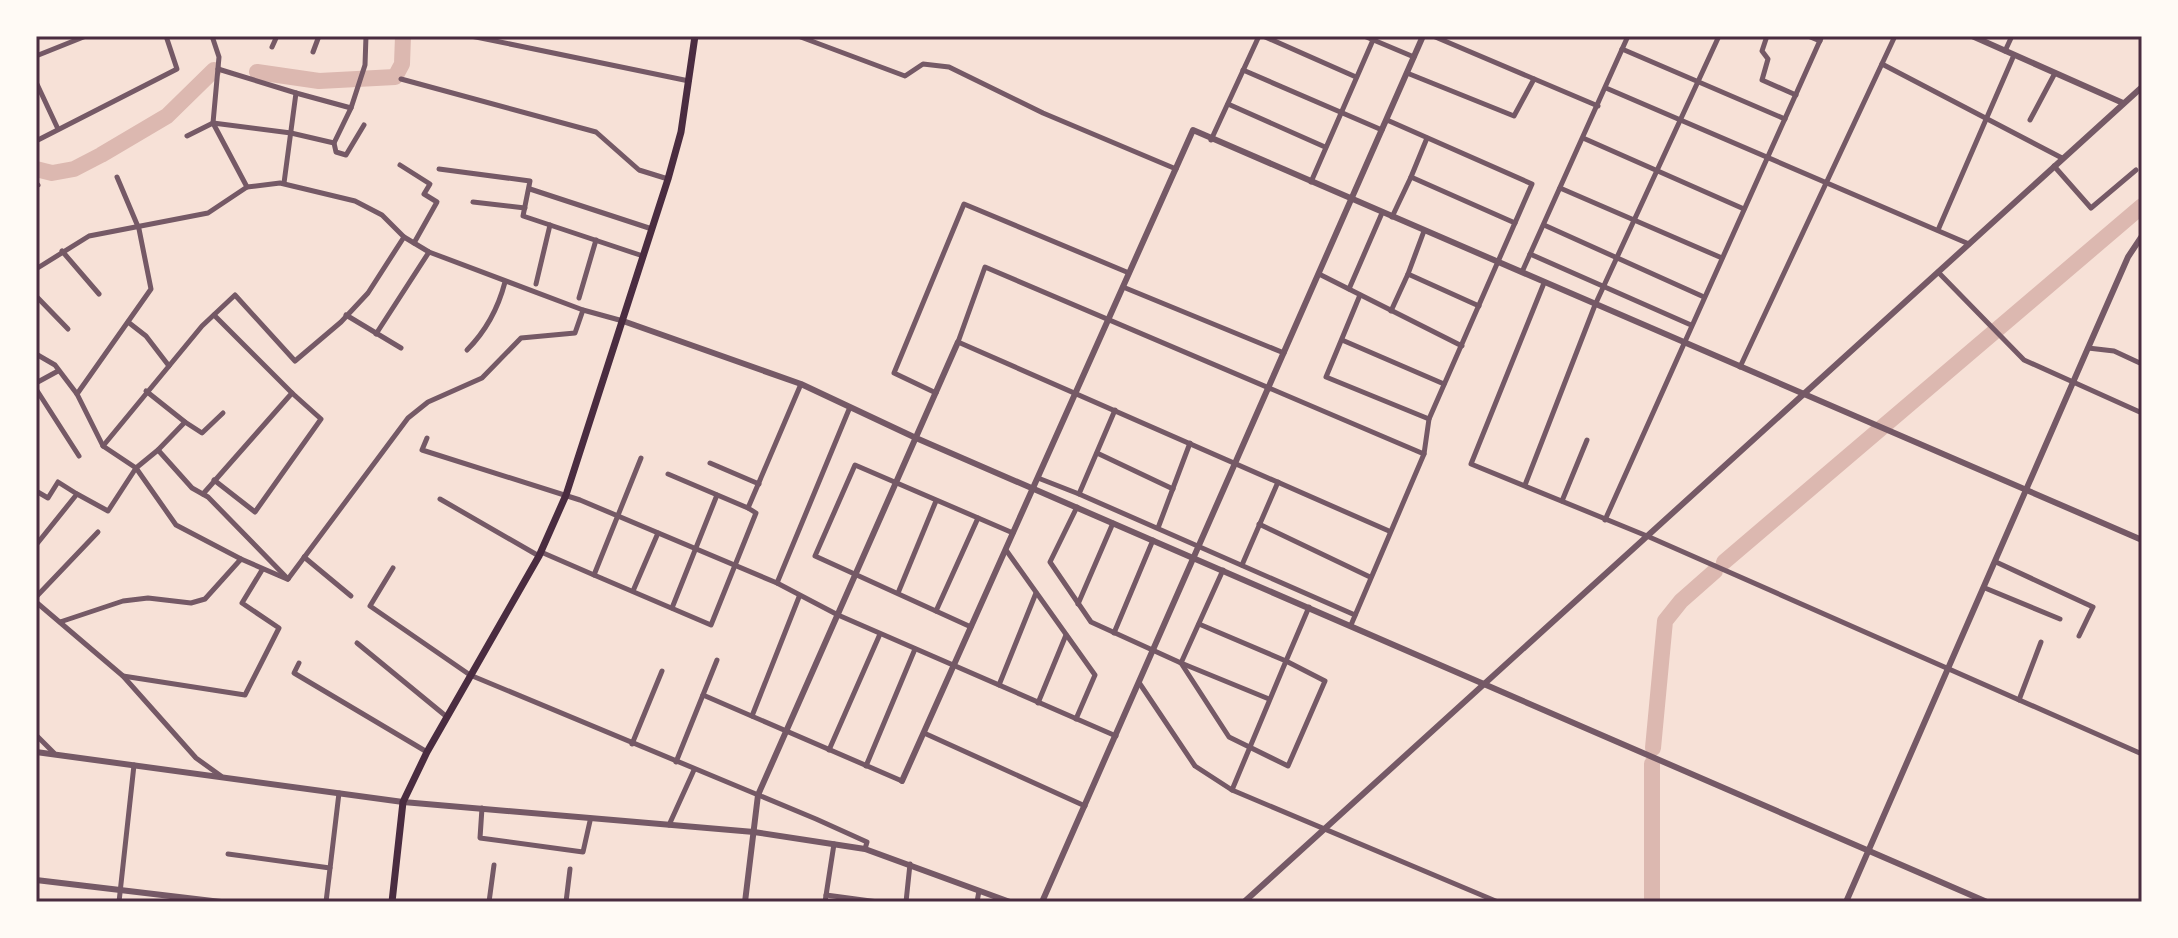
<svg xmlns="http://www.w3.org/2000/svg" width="2178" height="938" viewBox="0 0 2178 938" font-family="'Fira Sans Condensed',sans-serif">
  <rect width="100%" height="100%" fill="#f7e1d7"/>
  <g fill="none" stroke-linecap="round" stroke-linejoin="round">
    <g stroke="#dcb8b0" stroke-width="16">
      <path d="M257,72L319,81L395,77L402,64L403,36"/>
      <path d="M36,169L52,173L74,169L101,155L167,116L214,70"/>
      <path d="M1724,562L2142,206"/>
      <path d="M1653,748L1665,621L1681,601L1715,571"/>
      <path d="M1652,902V764"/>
    </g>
    <g stroke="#755966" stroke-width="5">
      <path d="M212,36L219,57L213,123L247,187"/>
      <path d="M471,36L689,81"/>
      <path d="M798,36L905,76L923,64L949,67L1043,113L1176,169"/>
      <path d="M1263,36L1356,77"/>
      <path d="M1364,36L1414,57"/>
      <path d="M1433,36L1598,106"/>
      <path d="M1767,36L1762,51L1768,59L1762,80L1796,95"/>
      <path d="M1808,36L1820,41"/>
      <path d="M272,47L277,36"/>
      <path d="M1622,49L1785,119"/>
      <path d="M2005,51L2012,36"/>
      <path d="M313,52L319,36"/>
      <path d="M36,56L86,36"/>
      <path d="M1882,64L2062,158"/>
      <path d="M218,69L296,93"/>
      <path d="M1243,70L1382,130"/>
      <path d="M1407,73L1514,116L1534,79"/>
      <path d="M401,79L596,132L639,170L668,179"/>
      <path d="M36,82L58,129"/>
      <path d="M1606,88L1969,244"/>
      <path d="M1228,104L1325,147"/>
      <path d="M2030,120L2055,73"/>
      <path d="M187,136L213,123L291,133L334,143L336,152L346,155L364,125"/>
      <path d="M1583,138L1744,209"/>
      <path d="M1211,140L1259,36"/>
      <path d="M36,141L177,69L166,36"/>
      <path d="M334,143L351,108"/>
      <path d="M400,165L430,184L424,194L437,202L414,243"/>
      <path d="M2054,166L2091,208L2136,170"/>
      <path d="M439,169L530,181L523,216L643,256"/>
      <path d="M1411,177L1427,138"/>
      <path d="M1311,182L1373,40"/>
      <path d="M284,183L296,93L351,108L365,65L366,36"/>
      <path d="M36,186L38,185"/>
      <path d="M1560,188L1722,258"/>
      <path d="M530,189L652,229"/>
      <path d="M473,202L525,208"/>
      <path d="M1392,217L1411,177L1515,223"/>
      <path d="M1544,225L1704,297"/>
      <path d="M1938,230L2014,55"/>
      <path d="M62,251L99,294"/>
      <path d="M1530,254L1691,325"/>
      <path d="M36,269L89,236L208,213L247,187L280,183L355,201L382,215L404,237L429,252L583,310L623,321"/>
      <path d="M1522,272L1628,36"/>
      <path d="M1938,272L2024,360L2142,413"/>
      <path d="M1319,274L1462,346"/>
      <path d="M1408,274L1424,231"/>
      <path d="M1544,283L1471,464L1647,536L2142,754"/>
      <path d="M536,284L550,225"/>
      <path d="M1123,287L1284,353"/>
      <path d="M1349,289L1382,213"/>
      <path d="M1360,295L1326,377L1429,419"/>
      <path d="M36,296L68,329"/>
      <path d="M579,298L596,240"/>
      <path d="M1391,311L1408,274L1479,306"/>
      <path d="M346,315L401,348"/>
      <path d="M128,322L146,336L169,366"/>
      <path d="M376,334L429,252"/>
      <path d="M1342,340L1444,384"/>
      <path d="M2088,348L2114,351L2142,364"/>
      <path d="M467,350C487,330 498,309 505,282"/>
      <path d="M36,354L55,365L77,394L103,446L136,468L158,450L192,488L208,497L288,579"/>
      <path d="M1740,367L1895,36"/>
      <path d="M36,383L58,371"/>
      <path d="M36,389L79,456"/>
      <path d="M146,391L185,422"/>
      <path d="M936,393L894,373L964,204L1129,273"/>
      <path d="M77,394L151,289L139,229L117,177"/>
      <path d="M1115,410L1079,494L1355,615"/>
      <path d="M427,438L422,450L580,500L777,583L838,615L1116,736"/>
      <path d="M103,446L202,326L235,295L295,361L341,322L368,293L404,237"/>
      <path d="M158,450L185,422L202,433L223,413"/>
      <path d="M1097,453L1173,489"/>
      <path d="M641,458L594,575L711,625L756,513L748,508"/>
      <path d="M710,463L759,484"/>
      <path d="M668,474L748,508L801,384"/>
      <path d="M1038,478L1079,494"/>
      <path d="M214,480L255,512L321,419L292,393"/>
      <path d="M1525,485L1595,305L1719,36"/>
      <path d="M36,491L48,498L58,482L77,494L36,545"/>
      <path d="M77,494L108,511L136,468L176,525L241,559"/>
      <path d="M203,494L292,393L214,315"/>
      <path d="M440,499L539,556"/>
      <path d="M1562,501L1587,440"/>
      <path d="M1077,507L1050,562L1091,622L1181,663L1229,737L1288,766L1325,681L1286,661L1309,607"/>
      <path d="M1605,520L1822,36"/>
      <path d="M1259,524L1370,577"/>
      <path d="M1158,528L1190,443"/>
      <path d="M1389,531L958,342L985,267L1424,454"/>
      <path d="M1006,550L1095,675L1076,719"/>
      <path d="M541,552L594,575"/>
      <path d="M304,557L351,596"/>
      <path d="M1996,562L2093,607L2079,636"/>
      <path d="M1242,565L1278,482"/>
      <path d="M393,568L370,606L470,675L816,819L867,842L865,849"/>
      <path d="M1223,570L1181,663L1269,699"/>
      <path d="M288,579L408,418L428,402L482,378L521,338L575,333L583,310"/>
      <path d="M777,583L850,407"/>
      <path d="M1985,588L2060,619"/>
      <path d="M633,591L658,533"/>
      <path d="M898,593L936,501"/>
      <path d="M36,597L98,532"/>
      <path d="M36,602L123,676L196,758L221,776"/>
      <path d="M1078,604L1113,523"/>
      <path d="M672,608L717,495"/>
      <path d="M936,611L978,518"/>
      <path d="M60,622L123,601L148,598L191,603L205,599L241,559L287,579"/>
      <path d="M1199,624L1286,661L1232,790"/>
      <path d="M1351,625L1424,454L1429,419L1532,184L1387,120"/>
      <path d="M971,627L815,556L855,465L1013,533"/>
      <path d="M1114,633L1153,540"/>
      <path d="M357,643L447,717"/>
      <path d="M299,663L294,673L427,752"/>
      <path d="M123,676L245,695L279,628L242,603L262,570"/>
      <path d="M1140,684L1195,766L1232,790L1498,902"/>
      <path d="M999,685L1036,593"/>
      <path d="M703,695L902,781"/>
      <path d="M2019,700L2041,642"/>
      <path d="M1038,703L1066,635"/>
      <path d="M752,716L799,597"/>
      <path d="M924,733L1085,806"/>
      <path d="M36,735L54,753"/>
      <path d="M632,744L662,671"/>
      <path d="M829,750L880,634"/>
      <path d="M676,762L717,660"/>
      <path d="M866,766L915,649"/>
      <path d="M482,808L480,838L583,852L590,821"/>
      <path d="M669,825L694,770"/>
      <path d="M228,854L330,868"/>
      <path d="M826,895L878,902"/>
      <path d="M119,902L134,765"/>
      <path d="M326,902L339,793"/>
      <path d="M489,902L494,865"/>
      <path d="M566,902L570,869"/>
      <path d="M825,902L834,844"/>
      <path d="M906,902L910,864"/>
      <path d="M977,902L979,891"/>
    </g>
    <g stroke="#755966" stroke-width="6">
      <path d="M1972,36L2123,103"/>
      <path d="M623,321L801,384L916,438L1987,902"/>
      <path d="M36,752L403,802L754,832L865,849L1010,902"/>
      <path d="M902,781L1193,130L2142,540"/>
      <path d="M36,880L221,902"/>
      <path d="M745,902L758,795L958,342"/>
      <path d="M1042,902L1423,36"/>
      <path d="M1244,902L2142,87"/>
      <path d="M1846,902L2088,348L2128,257L2142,236"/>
    </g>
    <path stroke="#4a2c40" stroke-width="7" d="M392,902L403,802L427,752L539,556L566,495L668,179L681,132L695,36"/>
  </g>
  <rect width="2178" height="938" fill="none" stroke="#fffaf5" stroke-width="76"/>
  <rect x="38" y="38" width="2102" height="862" fill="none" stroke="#4a2c40" stroke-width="3"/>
</svg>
